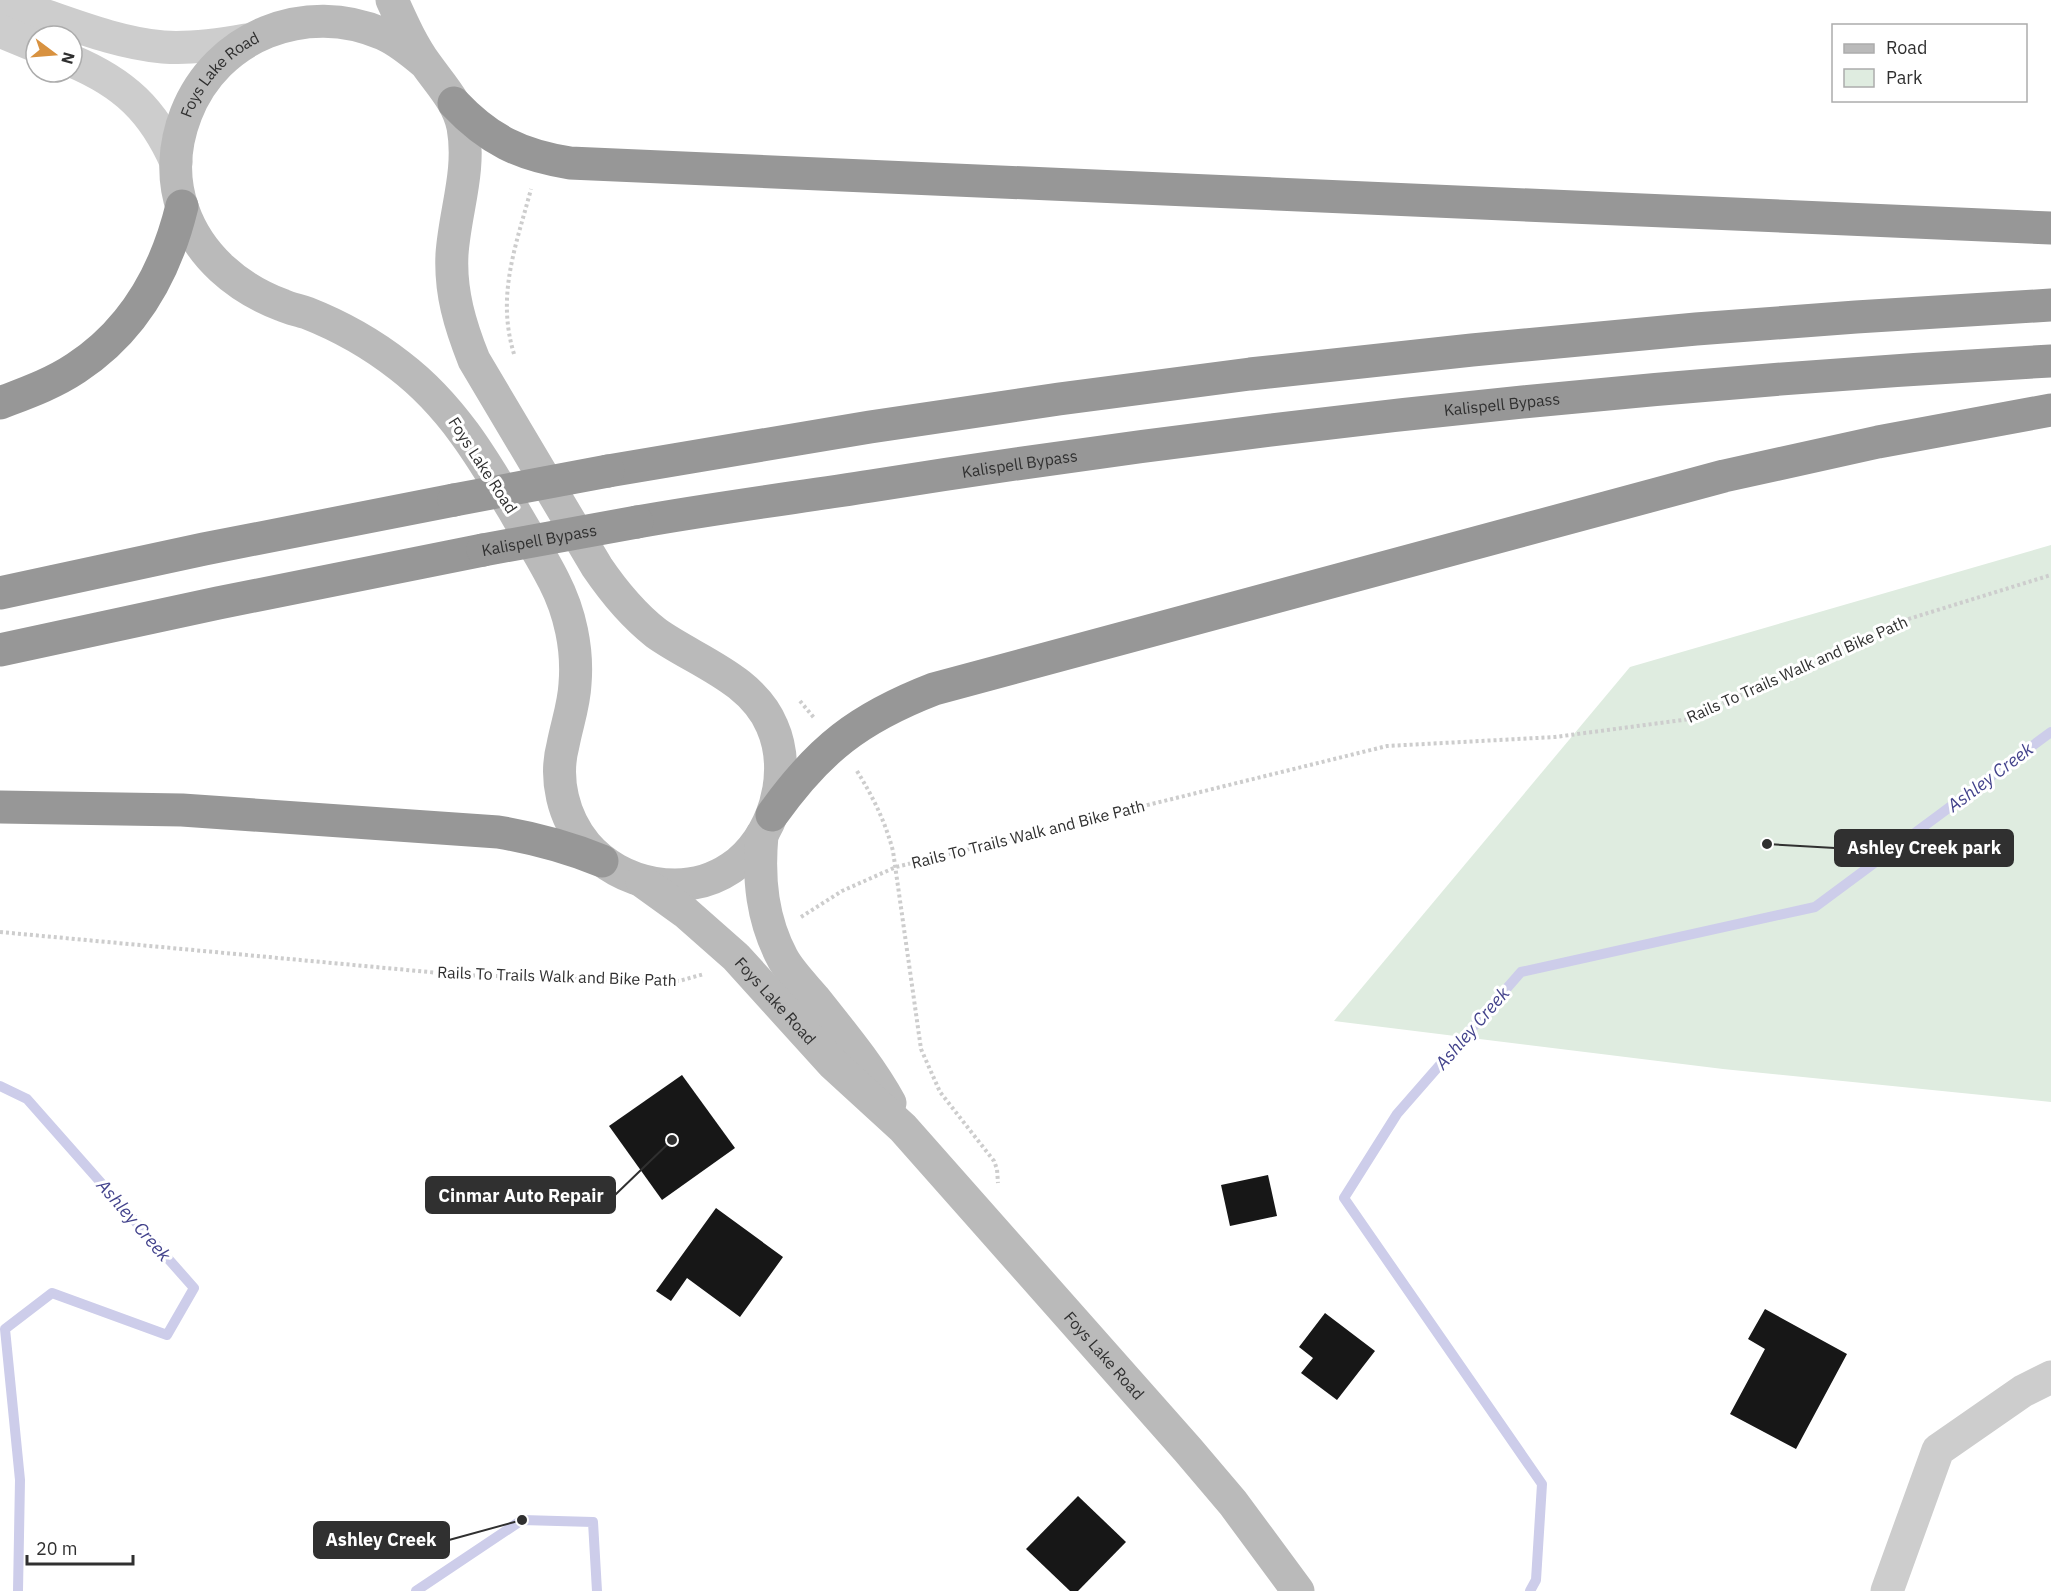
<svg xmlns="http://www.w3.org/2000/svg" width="2051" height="1591" viewBox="0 0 2051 1591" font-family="'IBM Plex Sans',sans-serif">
  <rect width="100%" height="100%" fill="#fff"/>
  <path fill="#dfece0" d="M2051,545V1102L1723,1069L1334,1021L1630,667Z"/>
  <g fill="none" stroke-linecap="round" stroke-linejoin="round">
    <g stroke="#cdcdea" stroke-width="10">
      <path d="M0,1086L27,1099L194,1288L167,1335L52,1293L5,1329L20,1480L18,1591"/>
      <path d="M416,1591L522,1520L593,1522L597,1591"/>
      <path d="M1530,1591L1536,1580L1542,1484L1344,1198L1397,1114L1521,972L1815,907L2051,732"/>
    </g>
  </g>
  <g fill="#171717">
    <path d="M682,1075L735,1148L662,1200L609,1126Z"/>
    <path d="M1268,1175L1277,1216L1230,1226L1221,1185Z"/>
    <path d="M716,1208L783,1257L740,1317L687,1278L671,1301L656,1291Z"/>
    <path d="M1765,1309L1847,1354L1796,1449L1730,1414L1765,1349L1748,1339Z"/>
    <path d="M1325,1313L1375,1351L1337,1400L1301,1373L1313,1358L1299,1347Z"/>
    <path d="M1078,1496L1126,1542L1078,1591H1070L1026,1549Z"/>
  </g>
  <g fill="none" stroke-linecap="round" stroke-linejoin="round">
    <g stroke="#cdcdcd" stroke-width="4" stroke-dasharray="3 3" stroke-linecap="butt">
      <path d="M514,354C496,295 516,246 531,189"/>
      <path d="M800,701L815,719"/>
      <path d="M857,771C873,797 885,821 893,851L921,1049L940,1092L994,1161L997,1169L998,1183"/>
      <path d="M801,917L842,891L896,867L1387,746L1555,737L1690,719L1889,625L2051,575"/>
      <path d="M0,932L461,975L659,981H679L704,974"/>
    </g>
    <g stroke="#cdcdcd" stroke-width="33">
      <path d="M0,1C54,16 107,42 163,47C191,49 218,45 246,40"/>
      <path d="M0,31L36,46"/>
      <path d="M72,61C124,83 153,110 176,162"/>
      <path d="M1887,1591L1938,1450L2023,1391L2051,1377"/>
    </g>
    <g stroke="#bababa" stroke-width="33">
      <path id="s1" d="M392,0C402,22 412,45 426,64C440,84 458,102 463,127C471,171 455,211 452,254C450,292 460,325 474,360L597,567C614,592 632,614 656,633C695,661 752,678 772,726C793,773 774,839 731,868C685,899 620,885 586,845C563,817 554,779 563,745C567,724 574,705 575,684C578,649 570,612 554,581C542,557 527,534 514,511C482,457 451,405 400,366C372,344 340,326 307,313C299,310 290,309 282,305C237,288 199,256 183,210C172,179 174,145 186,114C216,36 306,0 383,34C399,41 413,53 426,64"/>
      <path d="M762,835C758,879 762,920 783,959C791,973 804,986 815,999C841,1032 869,1065 890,1103"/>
      <path id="s2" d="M642,881L685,912L736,957L832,1063L903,1128L1188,1450L1233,1503L1298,1591"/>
    </g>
    <g stroke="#979797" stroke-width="33">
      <path d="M454,103C489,140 520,155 570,163L2051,228"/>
      <path d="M0,403C26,393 52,384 76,368C134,330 166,272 182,206"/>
      <path d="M608,471L870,427L1059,399L1250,374L1472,350L1696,329L1856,317L2051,305"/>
      <path id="s3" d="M637,522C715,508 793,498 871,486C1262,424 1656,383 2051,361"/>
      <path d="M0,593L204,549L454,500"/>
      <path d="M0,650L218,603L483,550"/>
      <path d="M0,807L182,810L498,832C534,838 568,847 602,861"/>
      <path d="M772,815C819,749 859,718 934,689L1724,476L1878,442L2051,410"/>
    </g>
    <g stroke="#979797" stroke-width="33">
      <path d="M454,500L608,471"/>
      <path id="s4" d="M483,550L637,522"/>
    </g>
  </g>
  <g text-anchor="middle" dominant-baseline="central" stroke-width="6" stroke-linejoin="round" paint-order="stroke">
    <g font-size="16" fill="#303030" stroke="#fff">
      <text stroke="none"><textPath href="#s1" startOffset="2151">Foys Lake Road</textPath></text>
      <text stroke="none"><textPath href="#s3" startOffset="873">Kalispell Bypass</textPath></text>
      <text stroke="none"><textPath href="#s3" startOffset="387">Kalispell Bypass</textPath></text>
      <text transform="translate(483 465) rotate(57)">Foys Lake Road</text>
      <text stroke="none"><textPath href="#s4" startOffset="57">Kalispell Bypass</textPath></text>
      <text transform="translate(1797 669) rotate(-24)">Rails To Trails Walk and Bike Path</text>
      <text transform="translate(1028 834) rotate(-14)">Rails To Trails Walk and Bike Path</text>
      <text transform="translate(557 976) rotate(2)">Rails To Trails Walk and Bike Path</text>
      <text stroke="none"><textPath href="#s2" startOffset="180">Foys Lake Road</textPath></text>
      <text stroke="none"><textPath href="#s2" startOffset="664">Foys Lake Road</textPath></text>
    </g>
    <g font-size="18" font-style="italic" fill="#43438c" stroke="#fff">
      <text transform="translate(1990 777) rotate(-37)">Ashley Creek</text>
      <text transform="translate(1472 1028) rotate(-49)">Ashley Creek</text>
      <text transform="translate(134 1220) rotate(49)">Ashley Creek</text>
    </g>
  </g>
  <path fill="none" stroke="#303030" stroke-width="2" d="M1767 844L1835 848M672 1140L615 1195M522 1520L449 1540"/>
  <g fill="#303030" stroke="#fff" stroke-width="2">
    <circle cx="1767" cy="844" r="6"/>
    <circle cx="672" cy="1140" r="6"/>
    <circle cx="522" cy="1520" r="6"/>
  </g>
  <g fill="#303030" stroke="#303030" stroke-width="2">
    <rect x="1835" y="830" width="178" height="36" rx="6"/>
    <rect x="426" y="1177" width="189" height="36" rx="6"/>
    <rect x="314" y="1522" width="135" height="36" rx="6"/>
  </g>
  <g font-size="18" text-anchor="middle" font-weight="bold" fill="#fff">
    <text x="1924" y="854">Ashley Creek park</text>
    <text x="521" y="1202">Cinmar Auto Repair</text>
    <text x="381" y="1546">Ashley Creek</text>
  </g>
  <rect x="1832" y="24" width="195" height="78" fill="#ffffff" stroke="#acacac" stroke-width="1.5"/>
  <rect x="1844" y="44" width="30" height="9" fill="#bababa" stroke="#acacac" stroke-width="1.5"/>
  <text x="1886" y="54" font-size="18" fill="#303030">Road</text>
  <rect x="1844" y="69" width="30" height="18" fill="#dfece0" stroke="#acacac" stroke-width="1.5"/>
  <text x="1886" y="84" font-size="18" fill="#303030">Park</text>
  <g transform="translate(54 54) rotate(106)"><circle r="28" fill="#ffffff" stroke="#acacac" stroke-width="1.5"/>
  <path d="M0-4.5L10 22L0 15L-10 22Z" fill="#d89240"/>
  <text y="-9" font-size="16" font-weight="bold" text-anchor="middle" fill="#303030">N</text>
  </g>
  <path d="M27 1555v9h106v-9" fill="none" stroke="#303030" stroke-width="3"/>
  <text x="36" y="1555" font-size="18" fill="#303030" stroke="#ffffff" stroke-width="4.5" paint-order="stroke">20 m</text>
</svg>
